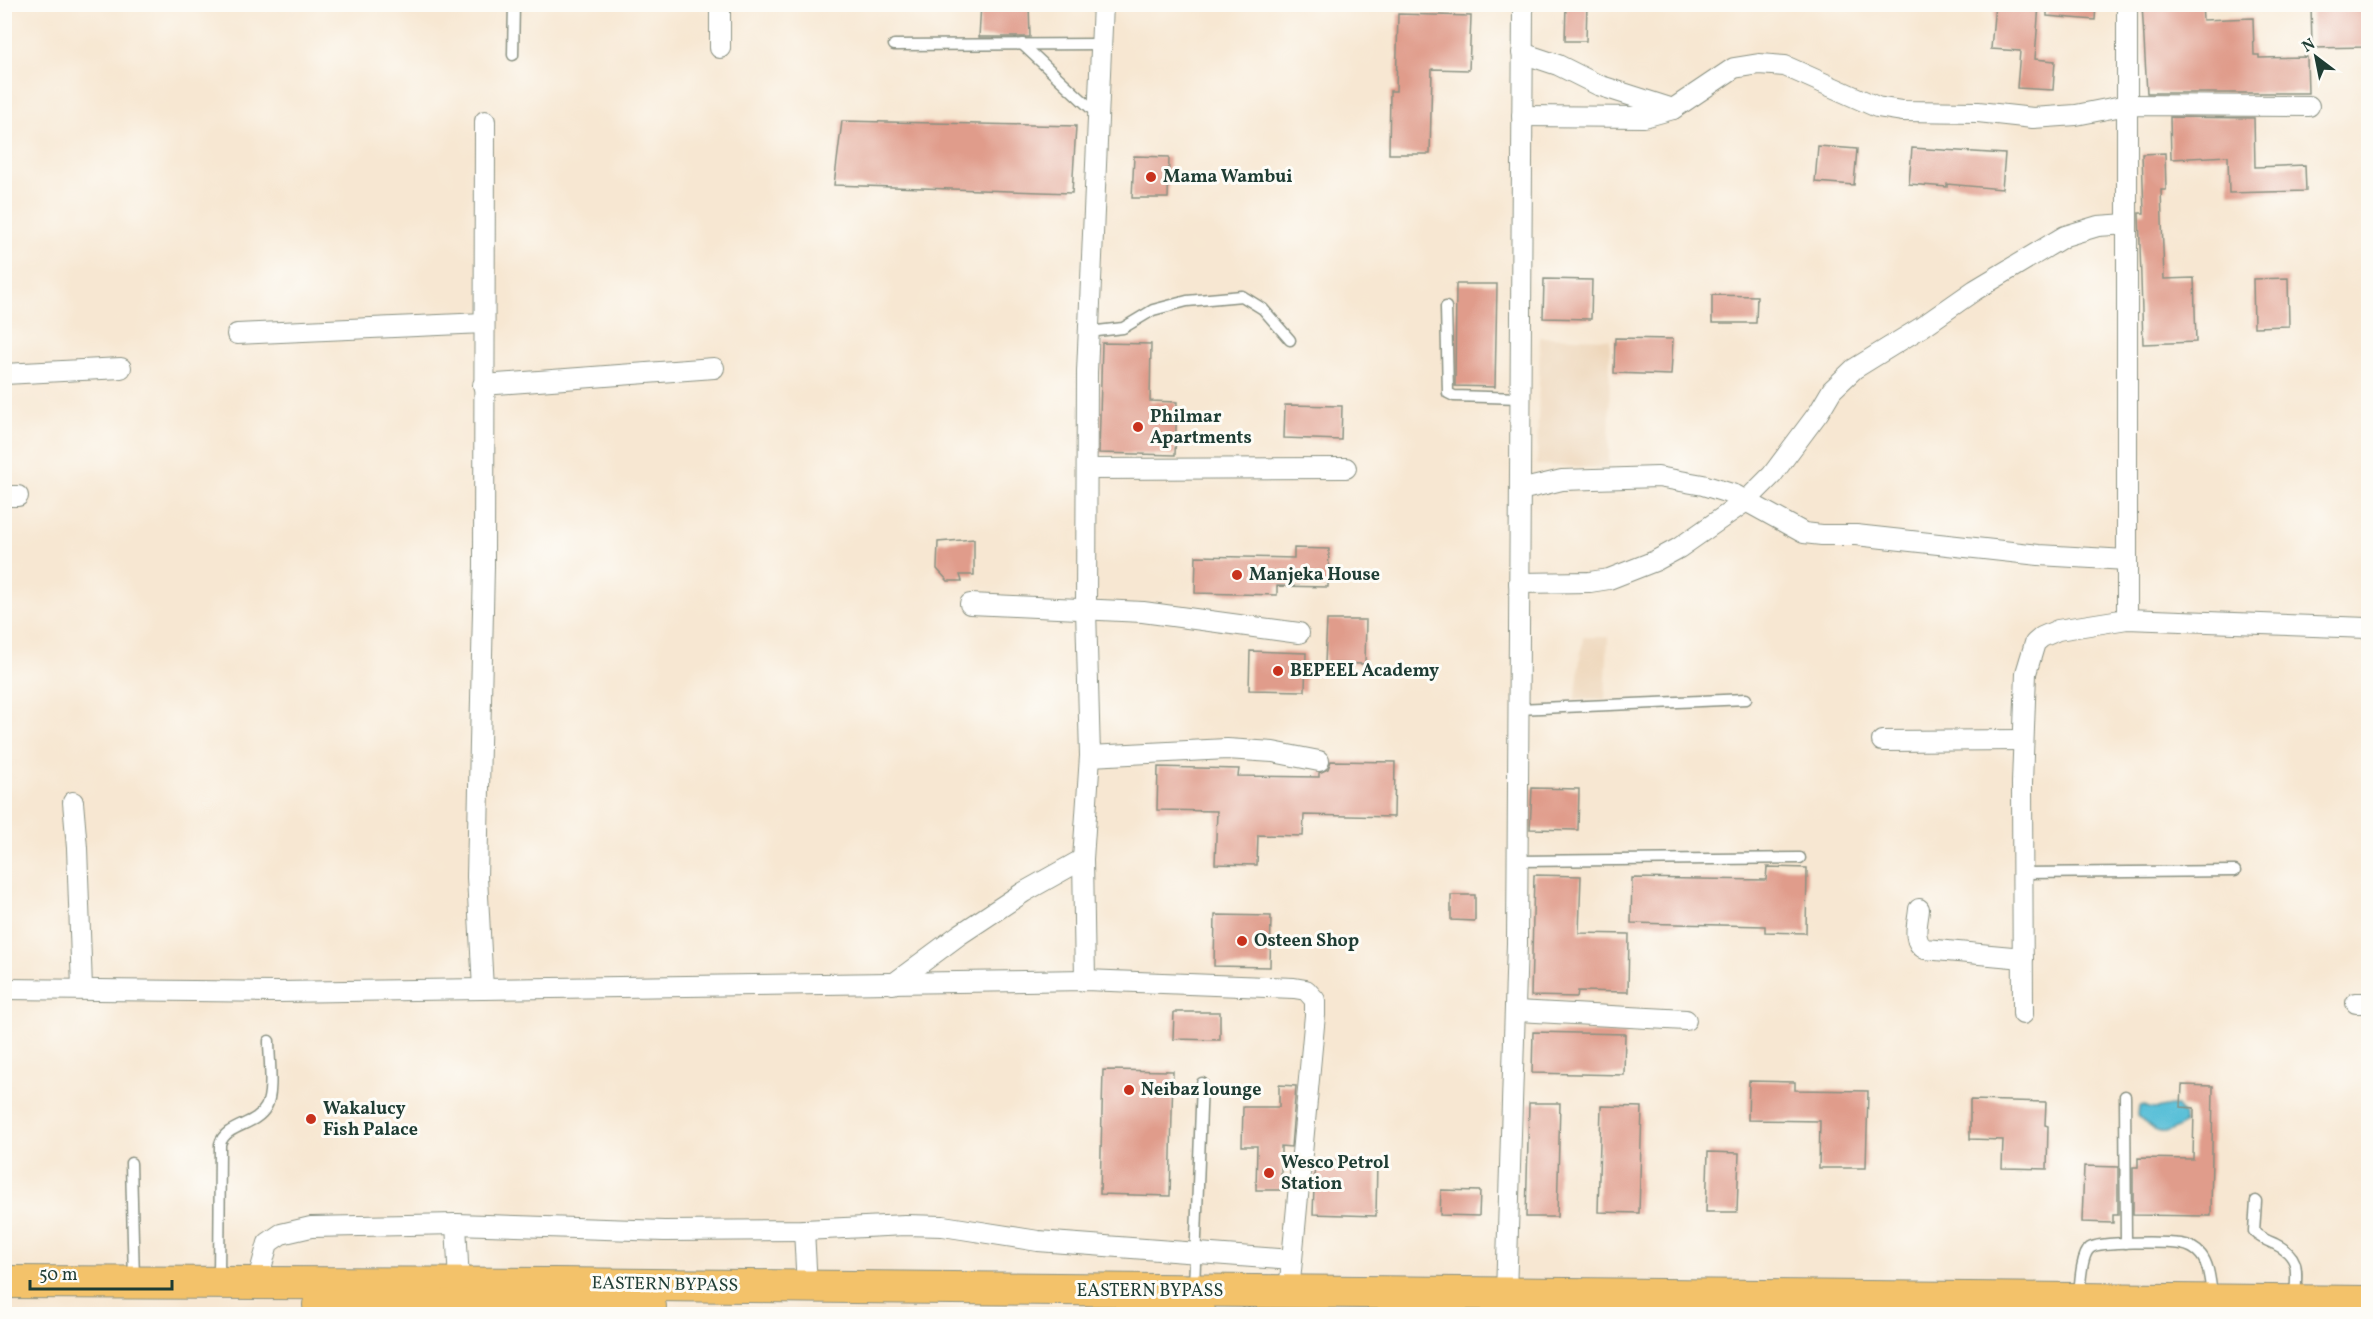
<svg xmlns="http://www.w3.org/2000/svg" width="2373" height="1319" viewBox="0 0 2373 1319" font-family="Vollkorn,serif">
  <rect width="100%" height="100%" fill="#fdfcf7"/>
  <filter id="ink" filterUnits="userSpaceOnUse"><feTurbulence type="fractalNoise" baseFrequency=".0167" numOctaves="2"/><feDisplacementMap in="SourceGraphic" scale="12" xChannelSelector="R" yChannelSelector="G"/><feConvolveMatrix kernelMatrix="1 2 1 2 8 2 1 2 1" color-interpolation-filters="sRGB"/></filter>
  <filter id="wash" filterUnits="userSpaceOnUse"><feTurbulence type="fractalNoise" baseFrequency=".008" numOctaves="4" result="noise"/><feDisplacementMap in="SourceGraphic" scale="24" xChannelSelector="R" yChannelSelector="G"/><feGaussianBlur stdDeviation="1.35" result="paint"/><feColorMatrix in="noise" values="0 0 0 0 0 0 0 0 0 0 0 0 0 0 0 0 0 1.4 0 .05"/><feComposite in="paint" operator="in"/></filter>
  <g filter="url(#wash)">
    <rect width="100%" height="100%" fill="#f7e7d2"/>
    <g fill="#eed7bb">
      <path d="M1540,337L1610,339L1609,468L1537,465Z"/>
      <path d="M1583,637H1608L1605,699L1575,700Z"/>
    </g>
    <path fill="#5ac0d8" stroke="#3c7e86" stroke-width="1.5" d="M2143,1105C2158,1114 2162,1104 2177,1106L2184,1116V1123C2165,1139 2152,1133 2138,1115L2139,1107Z"/>
    <g id="blocks">
      <g fill="#e09c8b">
        <path d="M981,4H1029L1030,37H979Z"/>
        <path d="M1566,4H1587L1586,41H1565Z"/>
        <path d="M1995,4H2039L2035,59L2055,61L2053,90L2017,88L2020,51L1991,49Z"/>
        <path d="M2047,4H2096L2095,20L2047,16Z"/>
        <path d="M2142,4H2202L2203,20L2253,18L2254,55H2259V58L2307,57L2308,93H2147Z"/>
        <path d="M2311,4H2368V47L2312,48Z"/>
        <path d="M1398,14L1471,16L1469,70L1432,69L1430,154H1389L1390,91H1396Z"/>
        <path d="M2170,117L2254,118L2255,167L2305,165L2306,191L2229,193L2228,156L2171,159Z"/>
        <path d="M842,121L1076,126L1072,193L834,185Z"/>
        <path d="M1818,146L1857,149L1854,185L1815,182Z"/>
        <path d="M1912,148L2005,154L2002,189L1947,184V187L1909,184Z"/>
        <path d="M2165,153L2166,190H2161L2164,279L2194,278L2196,342L2143,344L2139,213H2144L2142,154Z"/>
        <path d="M1134,156L1169,157L1168,198H1132Z"/>
        <path d="M2288,278L2289,326L2254,327L2253,279Z"/>
        <path d="M1544,279L1592,280L1591,319L1543,318Z"/>
        <path d="M1456,284H1497L1495,387L1455,386Z"/>
        <path d="M1712,295L1757,296L1756,323H1712Z"/>
        <path d="M1615,338L1673,339L1671,375L1614,373Z"/>
        <path d="M1102,343L1151,344L1150,401L1177,402L1175,455L1099,453Z"/>
        <path d="M1285,405L1342,406L1341,440L1284,438Z"/>
        <path d="M974,539V575H960L962,581H948L937,569L938,542Z"/>
        <path d="M1294,548L1329,549L1328,587L1277,586V595L1195,593L1196,556L1294,558Z"/>
        <path d="M1327,620H1366L1365,664L1325,663Z"/>
        <path d="M1250,651L1306,653L1305,691L1249,690Z"/>
        <path d="M1331,761L1395,762L1394,817L1304,815L1303,836L1258,835L1257,865L1215,864L1217,811L1157,810L1158,767L1239,769L1238,776L1319,777V773L1328,769Z"/>
        <path d="M1532,788L1579,789L1578,830L1530,829Z"/>
        <path d="M1767,867L1807,868L1806,933L1765,932V926L1631,923L1632,878L1766,880Z"/>
        <path d="M1534,875L1581,876L1579,933L1629,934L1628,992L1578,991L1577,997L1531,996Z"/>
        <path d="M1451,895H1475V921L1451,920Z"/>
        <path d="M1215,915L1271,916L1270,967L1214,966Z"/>
        <path d="M1174,1012H1220V1040L1173,1039Z"/>
        <path d="M1533,1032L1625,1034L1624,1075L1532,1073Z"/>
        <path d="M1103,1070L1173,1071L1170,1196L1100,1194Z"/>
        <path d="M1749,1081L1795,1082V1090L1868,1091L1866,1168H1819L1820,1121L1748,1120Z"/>
        <path d="M1279,1085L1296,1086L1291,1147L1281,1146V1190H1256L1257,1146H1242L1243,1107H1279Z"/>
        <path d="M2182,1085L2213,1086L2211,1216L2133,1215V1167H2138V1158L2193,1159L2194,1108L2181,1107Z"/>
        <path d="M1970,1100L2046,1102L2045,1125L2048,1126L2047,1169L2002,1168L2003,1140L1970,1139Z"/>
        <path d="M1529,1103H1560L1557,1217H1526Z"/>
        <path d="M1601,1106L1642,1107L1639,1213L1598,1212Z"/>
        <path d="M1708,1152L1739,1153L1737,1212H1706Z"/>
        <path d="M1315,1160L1377,1161L1376,1216L1313,1214Z"/>
        <path d="M2084,1166L2118,1167V1215H2113V1223L2082,1222Z"/>
        <path d="M1441,1190L1480,1191L1479,1216L1440,1215Z"/>
      </g>
    </g>
  </g>
  <g filter="url(#ink)">
    <use href="#blocks" fill-opacity="0" stroke="#8b9283" stroke-width="1.5"/>
    <g fill="none" stroke-linecap="round" stroke-linejoin="round">
      <g stroke="#8b9283" stroke-width="13">
        <g id="lane">
          <path d="M1022,44L1098,115"/>
          <path d="M894,45L1101,44"/>
          <path d="M513,55L514,4"/>
          <path d="M1446,307L1448,393L1454,396L1520,398"/>
          <path d="M1089,332L1123,328L1153,310L1187,301L1242,296L1263,309L1290,340"/>
          <path d="M1518,709L1746,699"/>
          <path d="M1518,861L1800,858"/>
          <path d="M2023,873L2235,871"/>
          <path d="M2125,1096L2126,1243"/>
          <path d="M131,1163L134,1280"/>
          <path d="M2256,1201L2254,1232C2260,1238 2268,1241 2275,1244C2302,1257 2296,1272 2295,1298"/>
          <path d="M219,1280L220,1144C226,1124 256,1126 266,1107C274,1093 269,1058 269,1041"/>
          <path d="M1194,1288L1202,1083"/>
          <path d="M2079,1297C2080,1285 2081,1255 2090,1248C2099,1241 2166,1242 2181,1244C2188,1245 2196,1249 2201,1255C2210,1266 2210,1285 2213,1299"/>
        </g>
      </g>
      <g stroke="#8b9283" stroke-width="22">
        <g id="street">
          <path d="M2127,4V619"/>
          <path d="M720,48V4"/>
          <path d="M1522,53L1558,65L1598,85L1673,109"/>
          <path d="M1522,116L1644,117L1673,109L1734,68L1759,64L1785,66L1877,107L1902,111L1978,112L2033,118L2076,115L2127,105L2309,106"/>
          <path d="M237,334L484,323"/>
          <path d="M4,374L121,368"/>
          <path d="M483,385L714,368"/>
          <path d="M1088,469L1346,468"/>
          <path d="M1520,490L1562,480L1658,477L1703,485L1735,495L1804,533L1822,535H1856L2039,555L2127,560"/>
          <path d="M4,496H18"/>
          <path d="M1519,583L1590,582L1609,579L1655,561L1679,548L1746,501L1772,475L1819,412L1832,390L1854,369L1922,327L1975,290L2065,236L2098,226L2127,224"/>
          <path d="M970,604L1143,612L1299,633"/>
          <path d="M1882,741L2023,740"/>
          <path d="M1090,756L1227,749L1273,752L1319,761"/>
          <path d="M73,802L77,848L82,988"/>
          <path d="M1919,909C1918,923 1911,941 1925,949L2023,958"/>
          <path d="M1085,980L1083,859L1090,756L1086,609L1087,372L1103,4"/>
          <path d="M893,984L959,935L1024,892L1083,859"/>
          <path d="M4,989L278,992L1085,980L1294,988L1306,990L1315,1000V1015L1289,1292"/>
          <path d="M483,989L477,877L484,566L485,121"/>
          <path d="M2356,1003H2368"/>
          <path d="M1515,1011L1686,1020"/>
          <path d="M2023,1014L2022,783L2026,673L2035,643L2042,637L2058,630L2127,619L2368,628"/>
          <path d="M456,1224L459,1283"/>
          <path d="M804,1230L807,1287"/>
          <path d="M257,1283L268,1243L281,1234L311,1227L456,1224L664,1231L804,1230L905,1225L943,1226L1038,1241L1292,1260"/>
          <path d="M1506,1294L1517,943L1523,4"/>
        </g>
      </g>
      <g stroke="#8b9283" stroke-width="34">
        <g id="primary">
          <path d="M4,1282L555,1284L2368,1302"/>
          <path d="M319,1305L650,1307"/>
          <path d="M1129,1312L1200,1314"/>
        </g>
      </g>
      <use href="#lane" stroke="#fff" stroke-width="10"/>
      <use href="#street" stroke="#fff" stroke-width="20"/>
      <use href="#primary" stroke="#f3c26a" stroke-width="32"/>
    </g>
  </g>
  <g fill="#c8321e" stroke="#fdfcf7" stroke-width="2">
    <circle cx="1151" cy="177" r="6"/>
    <circle cx="1138" cy="427" r="6"/>
    <circle cx="1237" cy="575" r="6"/>
    <circle cx="1278" cy="671" r="6"/>
    <circle cx="1242" cy="941" r="6"/>
    <circle cx="1129" cy="1090" r="6"/>
    <circle cx="311" cy="1119" r="6"/>
    <circle cx="1269" cy="1173" r="6"/>
  </g>
  <g text-anchor="middle" dominant-baseline="central" stroke-width="6" stroke-linejoin="round" paint-order="stroke">
    <g font-size="18" font-weight="bold" fill="#1f3d34" stroke="#fdfcf7" text-anchor="start">
      <text x="1163" y="177">Mama Wambui</text>
      <text x="1150" y="417">Philmar<tspan x="1150" dy="21">Apartments</tspan></text>
      <text x="1249" y="575">Manjeka House</text>
      <text x="1290" y="671">BEPEEL Academy</text>
      <text x="1254" y="941">Osteen Shop</text>
      <text x="1141" y="1090">Neibaz lounge</text>
      <text x="323" y="1109">Wakalucy<tspan x="323" dy="21">Fish Palace</tspan></text>
      <text x="1281" y="1163">Wesco Petrol<tspan x="1281" dy="21">Station</tspan></text>
    </g>
    <g font-size="18" fill="#1f3d34" stroke="#fdfcf7">
      <text transform="translate(665 1285) rotate(1)">EASTERN BYPASS</text>
      <text x="1150" y="1291">EASTERN BYPASS</text>
    </g>
  </g>
  <rect width="2373" height="1319" fill="none" stroke="#fdfcf7" stroke-width="24"/>
  <g transform="translate(2316 57) rotate(328)" stroke="#fdfcf7" stroke-width="4.5" paint-order="stroke">
  <path d="M0-4.5L10 22L0 15L-10 22Z" fill="#1f3d34"/>
  <text y="-9" font-size="16" font-weight="bold" text-anchor="middle" fill="#1f3d34">N</text>
  </g>
  <path d="M30 1280v9h142v-9" fill="none" stroke="#1f3d34" stroke-width="3"/>
  <text x="39" y="1280" font-size="18" fill="#1f3d34" stroke="#fdfcf7" stroke-width="4.5" paint-order="stroke">50 m</text>
</svg>
